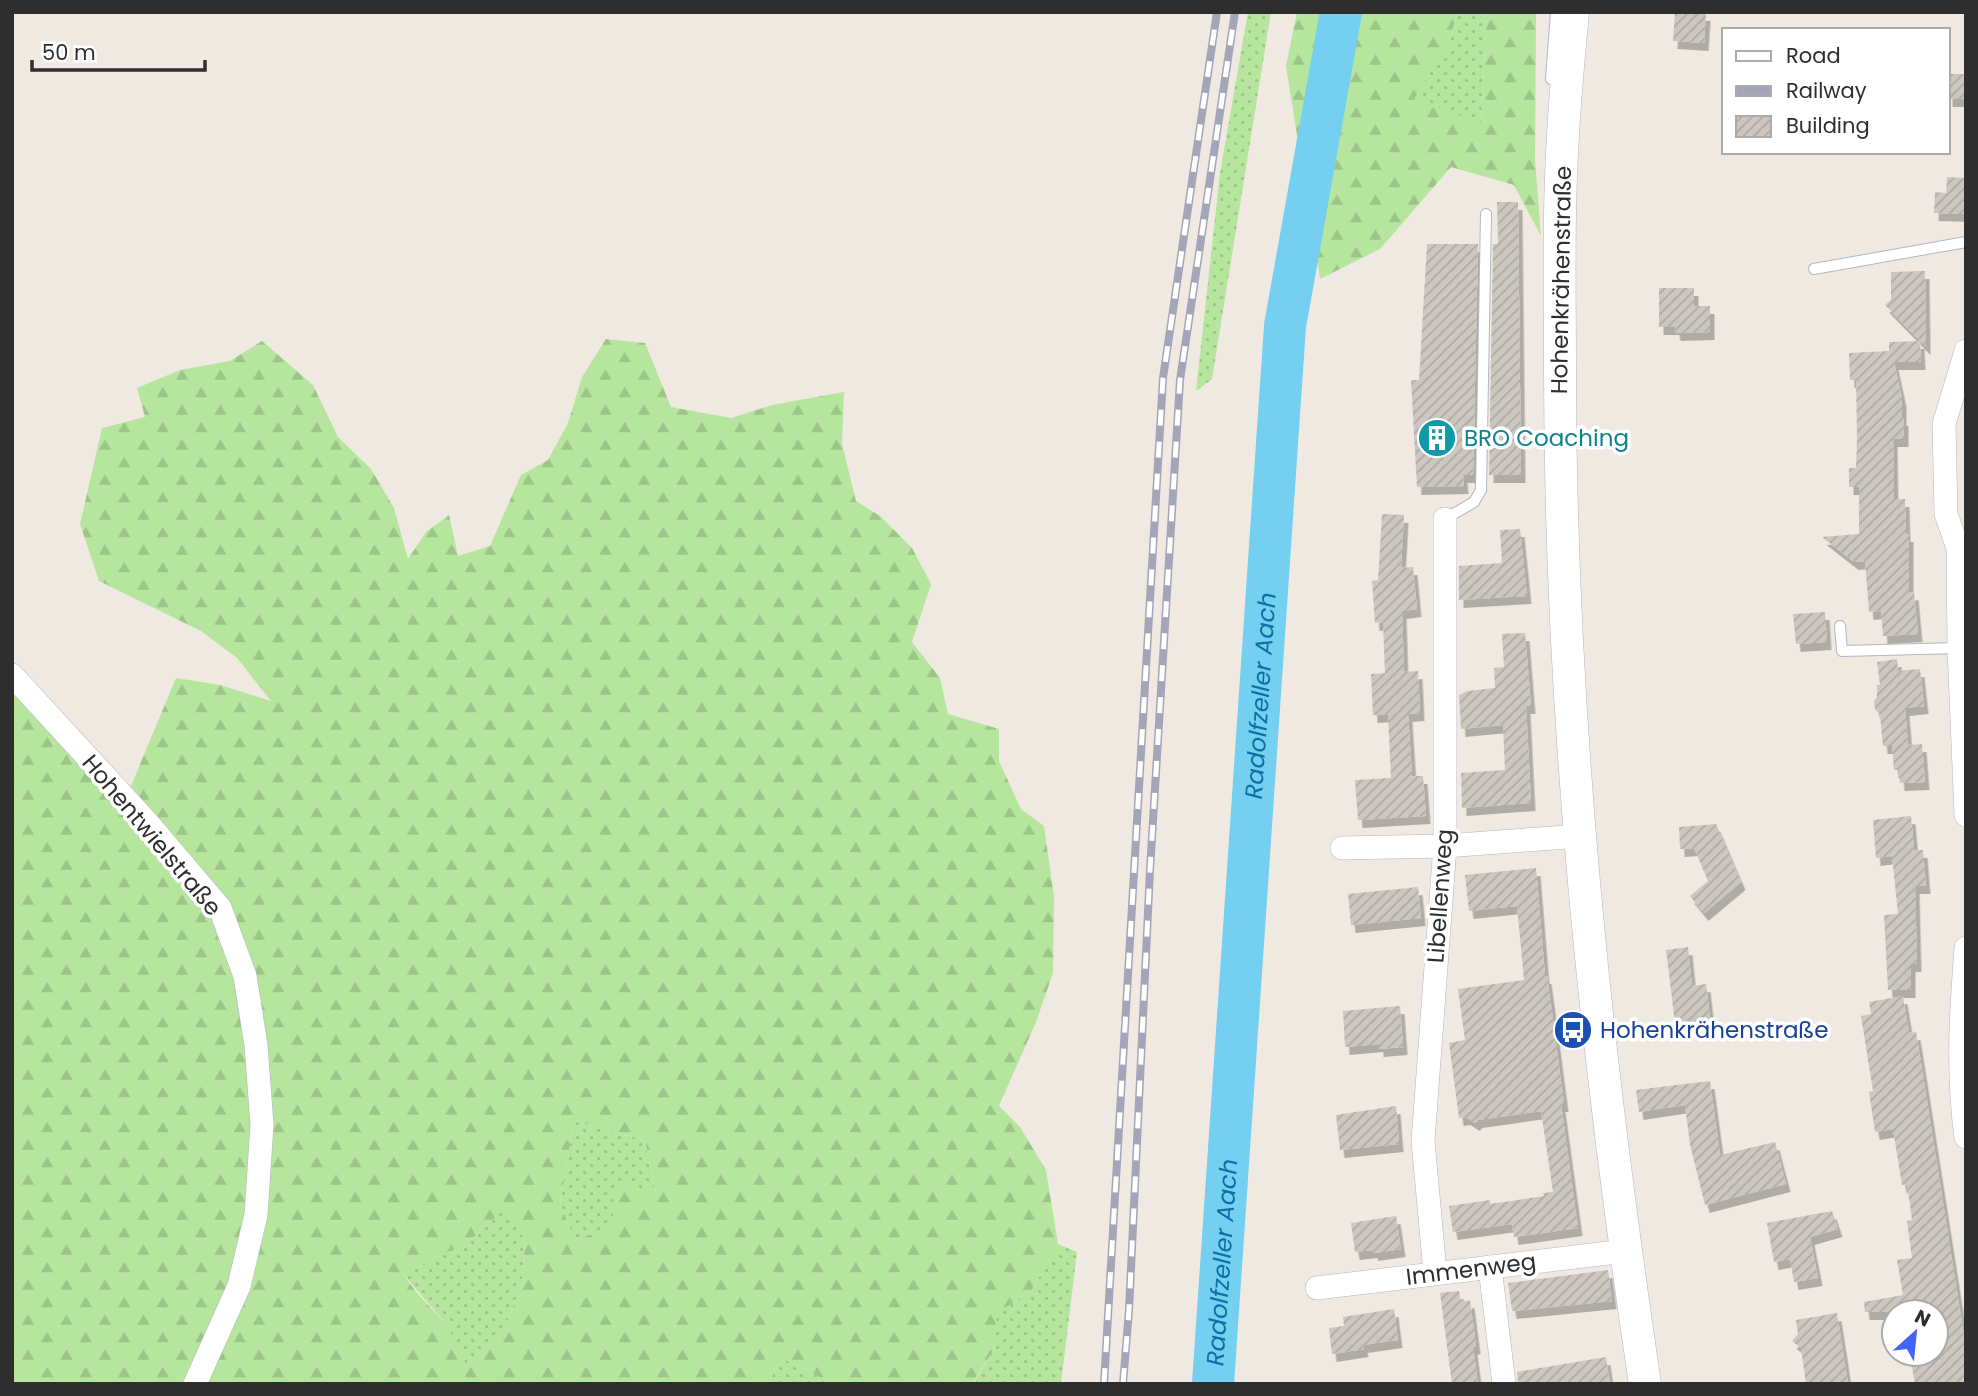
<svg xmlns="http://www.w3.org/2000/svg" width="1978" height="1396" viewBox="0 0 1978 1396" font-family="Poppins,sans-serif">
  <defs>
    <pattern id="grass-dots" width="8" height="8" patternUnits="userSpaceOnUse" patternTransform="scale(1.75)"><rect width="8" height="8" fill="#b6e59e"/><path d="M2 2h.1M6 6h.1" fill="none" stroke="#9dc588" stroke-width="1.8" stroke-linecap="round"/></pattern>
    <pattern id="forest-firs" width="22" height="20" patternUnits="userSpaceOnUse" patternTransform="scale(1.75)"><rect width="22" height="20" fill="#b6e59e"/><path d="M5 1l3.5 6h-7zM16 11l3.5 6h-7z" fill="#9dc588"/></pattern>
    <pattern id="building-hatch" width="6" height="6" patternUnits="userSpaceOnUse" patternTransform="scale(1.75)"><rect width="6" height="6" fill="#cbc7bf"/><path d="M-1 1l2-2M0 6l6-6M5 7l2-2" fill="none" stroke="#afaba4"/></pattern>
    <filter id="shadow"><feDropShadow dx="4.5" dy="8" stdDeviation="0" flood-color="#0004"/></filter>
  </defs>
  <rect width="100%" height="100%" fill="#efe9e1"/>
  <g fill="url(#grass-dots)">
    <path d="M1248,12H1271L1212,379L1196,391L1220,173Z"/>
    <path d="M1457,12H1487L1481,123L1413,100L1450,40Z"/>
    <path d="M574,1121L645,1140L656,1196L612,1227L575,1240L560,1204Z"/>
    <path d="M504,1204L525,1240L522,1284L502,1335L467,1367L447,1325L403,1274C444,1253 476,1243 504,1204Z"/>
    <path d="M1058,1244L1077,1252L1061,1384H973L993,1351L996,1313L1031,1291Z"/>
    <path d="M782,1358L833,1384H768Z"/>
  </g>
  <g fill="url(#forest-firs)" fill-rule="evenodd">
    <path d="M1297,12H1457L1450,40L1414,99L1481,123L1487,12H1536L1535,159L1541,236L1514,185L1451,167L1380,249L1320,279L1286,66Z"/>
    <path d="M606,339L645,343L671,407L731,418L772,405L844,392L842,444L856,501L880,516L912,548L931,584L912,642L940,678L948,714L999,729V761L1021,809L1044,826L1054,897L1053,973L1036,1022L999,1106L1020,1127L1046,1170L1058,1244L1031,1291L997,1313L993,1351L972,1384H833L782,1358L768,1384H12V675L126,798L176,678L220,685L271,701L237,658L201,631L99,581L80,524L102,428L145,417L137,388L180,370L230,361L262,341L313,385L338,437L371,469L394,508L408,559L426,532L449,515L458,556L490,546L521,475L548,460L568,423L582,377ZM574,1121L645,1140L656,1195L615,1179L612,1227L575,1240L560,1204ZM504,1205L525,1240L522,1284L502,1335L467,1366L447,1325L417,1293L403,1274L464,1244L490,1224Z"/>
  </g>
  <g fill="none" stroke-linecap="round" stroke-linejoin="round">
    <path stroke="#75cff0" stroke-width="42" id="s1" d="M1213,1384L1285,326L1341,12"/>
  </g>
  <g fill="url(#building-hatch)" filter="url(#shadow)">
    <path d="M1675,12L1706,13L1704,43L1673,41Z"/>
    <rect x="1948" y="74" width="18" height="25"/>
    <path d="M1947,177L1966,178V214L1934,213L1935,192L1946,193Z"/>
    <path d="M1497,202H1518L1521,475H1489L1493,244H1498Z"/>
    <path d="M1427,244H1478L1473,475H1463L1464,486L1417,487L1411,380H1419Z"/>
    <path d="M1925,271L1926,347L1920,341L1921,362H1894L1902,399V418H1904V439H1893L1894,499H1905L1906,534H1909V593L1914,592L1918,634L1883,636L1881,611L1869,612L1865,561L1854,562L1822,537L1859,534V487H1849V468H1856L1857,439L1856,380H1850L1849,353L1889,351V342L1920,341L1885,305L1891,300V272Z"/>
    <path d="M1659,288H1694V306H1710V332L1676,333L1675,327H1659Z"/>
    <path d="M1382,514L1404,515L1401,568L1413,567L1417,609L1402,611L1404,672L1418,671L1420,713L1408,714L1412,776H1423L1426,816L1358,820L1355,780L1391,778L1388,714L1373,715L1371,674L1385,673L1383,622L1375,623L1372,581L1378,580Z"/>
    <path d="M1520,529L1527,596L1459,600V566L1502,563L1500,530Z"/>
    <path d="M1825,612L1827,642L1796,644L1793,614Z"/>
    <path d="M1525,633L1531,706H1526L1531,803L1462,808L1461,773L1505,770L1503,725L1461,729L1459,695L1467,691L1495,688L1494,668L1504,667L1502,634Z"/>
    <path d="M1897,659L1898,671L1920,669L1924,706L1905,708L1908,745L1922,744L1925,782L1900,783L1899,770H1894L1892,746H1883L1880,715L1875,709L1874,701L1877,697V685H1880L1877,662Z"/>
    <path d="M1911,816L1914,850H1923L1926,886H1915L1917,964H1911V990H1888L1884,915L1898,914L1892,856L1876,858L1873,820Z"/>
    <path d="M1716,824L1741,882L1704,913L1690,896L1708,881L1694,848L1680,849L1679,827Z"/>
    <path d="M1536,868L1545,976H1547L1552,1012L1564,1104H1561L1578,1228L1514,1237L1512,1224L1453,1232L1449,1206L1490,1200V1204L1544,1196L1543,1193L1553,1192L1541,1111L1478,1120L1475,1123L1466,1117L1459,1118L1449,1043L1465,1040L1458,989L1524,980L1517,906L1469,911L1465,875Z"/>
    <path d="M1418,887L1421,918L1351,925L1348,894Z"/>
    <path d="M1688,947L1692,986L1706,984L1710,1018L1675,1023L1666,950Z"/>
    <path d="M1903,996L1909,1033L1916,1032L1922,1069L1966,1349V1384H1915L1910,1356L1936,1354V1312H1865L1864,1302L1903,1295L1897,1260L1912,1258L1907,1221L1912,1220L1907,1184L1902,1185L1893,1129L1875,1132L1869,1092L1873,1091L1861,1016L1871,1014L1869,1002Z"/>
    <path d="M1400,1006L1403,1047L1379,1049V1044L1345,1047L1343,1011Z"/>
    <path d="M1710,1081L1720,1155L1775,1142L1786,1184L1705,1205L1690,1145L1685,1105L1639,1112L1636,1090Z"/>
    <path d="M1396,1106L1399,1144L1340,1150L1336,1115Z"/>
    <path d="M1832,1211L1838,1229L1810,1237L1818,1278L1794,1282L1790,1259L1774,1262L1767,1223Z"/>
    <path d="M1396,1216L1401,1249L1374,1253L1373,1250L1355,1252L1351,1223Z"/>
    <path d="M1608,1270L1612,1301L1512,1311L1508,1283Z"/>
    <path d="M1459,1291L1461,1302L1470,1300L1476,1346L1473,1347L1478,1384H1452L1440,1293Z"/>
    <path d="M1394,1309L1398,1340L1363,1345L1364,1349L1332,1354L1329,1328L1344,1326L1343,1317Z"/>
    <path d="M1837,1313L1848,1384H1806L1801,1348L1792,1341L1798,1334L1796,1320Z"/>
    <path d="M1606,1357L1610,1384H1518L1517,1372Z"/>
  </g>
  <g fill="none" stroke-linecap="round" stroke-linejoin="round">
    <g stroke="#b4b7c1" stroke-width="12">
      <g id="service">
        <path d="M1551,79L1556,12"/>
        <path d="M1814,269L1966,242"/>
        <path d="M1445,519L1474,502L1481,490L1486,214"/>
        <path d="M1840,626L1842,651L1959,648"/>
      </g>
    </g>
    <g stroke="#b4b7c1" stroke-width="24">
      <g id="minor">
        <path d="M1966,351L1944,424L1946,514L1958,548L1959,648L1966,815"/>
        <path d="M12,675L146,821L220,908L245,976L256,1045L262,1125L256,1215L239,1286L195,1384"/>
        <path d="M1342,848L1445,846L1580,836"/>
        <path d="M1966,948C1961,1012 1957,1073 1966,1137"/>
        <path d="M1490,1267L1504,1384"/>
        <path d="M1435,1272L1423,1141L1445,846V519"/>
        <path d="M1317,1288L1625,1251"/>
      </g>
    </g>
    <g stroke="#b4b7c1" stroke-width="33">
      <path id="secondary" d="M1573,12C1569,54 1565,95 1563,136C1558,214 1560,293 1560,372C1560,711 1595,1049 1645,1384"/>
    </g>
    <use href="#service" stroke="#fff" stroke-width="10"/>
    <use href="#minor" stroke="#fff" stroke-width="23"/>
    <use href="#secondary" stroke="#fff" stroke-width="32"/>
    <g stroke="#a3a6b8" stroke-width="8">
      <g id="rail">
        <path d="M1104,1384L1163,378L1217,12"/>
        <path d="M1123,1384L1129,1310L1150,870L1180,380L1235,12"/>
      </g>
    </g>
    <use href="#rail" stroke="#fff" stroke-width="5" stroke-dasharray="16" stroke-linecap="butt"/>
  </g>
  <defs>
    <g id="building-disc" transform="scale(2.0125)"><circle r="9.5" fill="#0f9aa8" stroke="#fff"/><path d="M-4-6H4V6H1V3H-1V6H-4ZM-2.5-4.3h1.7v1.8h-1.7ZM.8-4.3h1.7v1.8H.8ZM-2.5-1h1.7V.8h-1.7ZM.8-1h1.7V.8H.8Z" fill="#fff"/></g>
    <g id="bus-disc" transform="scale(2.0125)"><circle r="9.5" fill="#1a4fb4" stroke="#fff"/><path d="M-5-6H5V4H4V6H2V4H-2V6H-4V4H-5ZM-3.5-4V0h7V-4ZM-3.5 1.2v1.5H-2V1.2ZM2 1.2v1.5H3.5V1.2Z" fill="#fff"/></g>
  </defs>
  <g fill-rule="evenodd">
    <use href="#building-disc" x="1437" y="438"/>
    <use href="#bus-disc" x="1573" y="1030"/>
  </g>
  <g text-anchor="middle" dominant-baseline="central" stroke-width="7" stroke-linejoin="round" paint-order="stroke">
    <g font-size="23" fill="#2e2e2e" stroke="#fff">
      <text transform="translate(1561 280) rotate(-89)">Hohenkrähenstraße</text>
      <text transform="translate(152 835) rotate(50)">Hohentwielstraße</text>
      <text transform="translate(1440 896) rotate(-86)">Libellenweg</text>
      <text transform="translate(1471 1269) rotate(-7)">Immenweg</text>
    </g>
    <g font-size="23" fill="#0d838f" stroke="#fff" text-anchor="start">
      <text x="1464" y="438">BRO Coaching</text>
    </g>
    <g font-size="23" fill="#164399" stroke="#fff" text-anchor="start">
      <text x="1600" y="1030">Hohenkrähenstraße</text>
    </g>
    <g font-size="24" font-style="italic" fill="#0d6fa3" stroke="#fff">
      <text stroke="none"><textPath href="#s1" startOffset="690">Radolfzeller Aach</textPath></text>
      <text stroke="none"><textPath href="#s1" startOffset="122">Radolfzeller Aach</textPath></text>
    </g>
  </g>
  <rect width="1978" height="1396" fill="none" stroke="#2e2e2e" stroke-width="28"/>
  <rect x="1722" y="28" width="228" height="126" fill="#ffffff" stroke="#ababab" stroke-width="2"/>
  <rect x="1736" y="51" width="35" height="10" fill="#ffffff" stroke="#ababab" stroke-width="2"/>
  <text x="1786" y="63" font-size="21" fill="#2e2e2e">Road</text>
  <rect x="1736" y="86" width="35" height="10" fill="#a3a6b8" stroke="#ababab" stroke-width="2"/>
  <text x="1786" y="98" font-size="21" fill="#2e2e2e">Railway</text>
  <rect x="1736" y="116" width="35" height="21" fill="url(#building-hatch)" stroke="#ababab" stroke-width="2"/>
  <text x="1786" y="133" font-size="21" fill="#2e2e2e">Building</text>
  <g transform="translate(1915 1333) rotate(27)"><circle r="33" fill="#ffffff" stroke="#ababab" stroke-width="2"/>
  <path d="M0-5L12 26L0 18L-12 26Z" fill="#4264fb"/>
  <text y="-10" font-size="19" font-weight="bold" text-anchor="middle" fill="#2e2e2e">N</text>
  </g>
  <path d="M32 60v10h173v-10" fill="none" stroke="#2e2e2e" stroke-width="3.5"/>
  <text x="42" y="60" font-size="21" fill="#2e2e2e" stroke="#ffffff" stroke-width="5" paint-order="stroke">50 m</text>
</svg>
